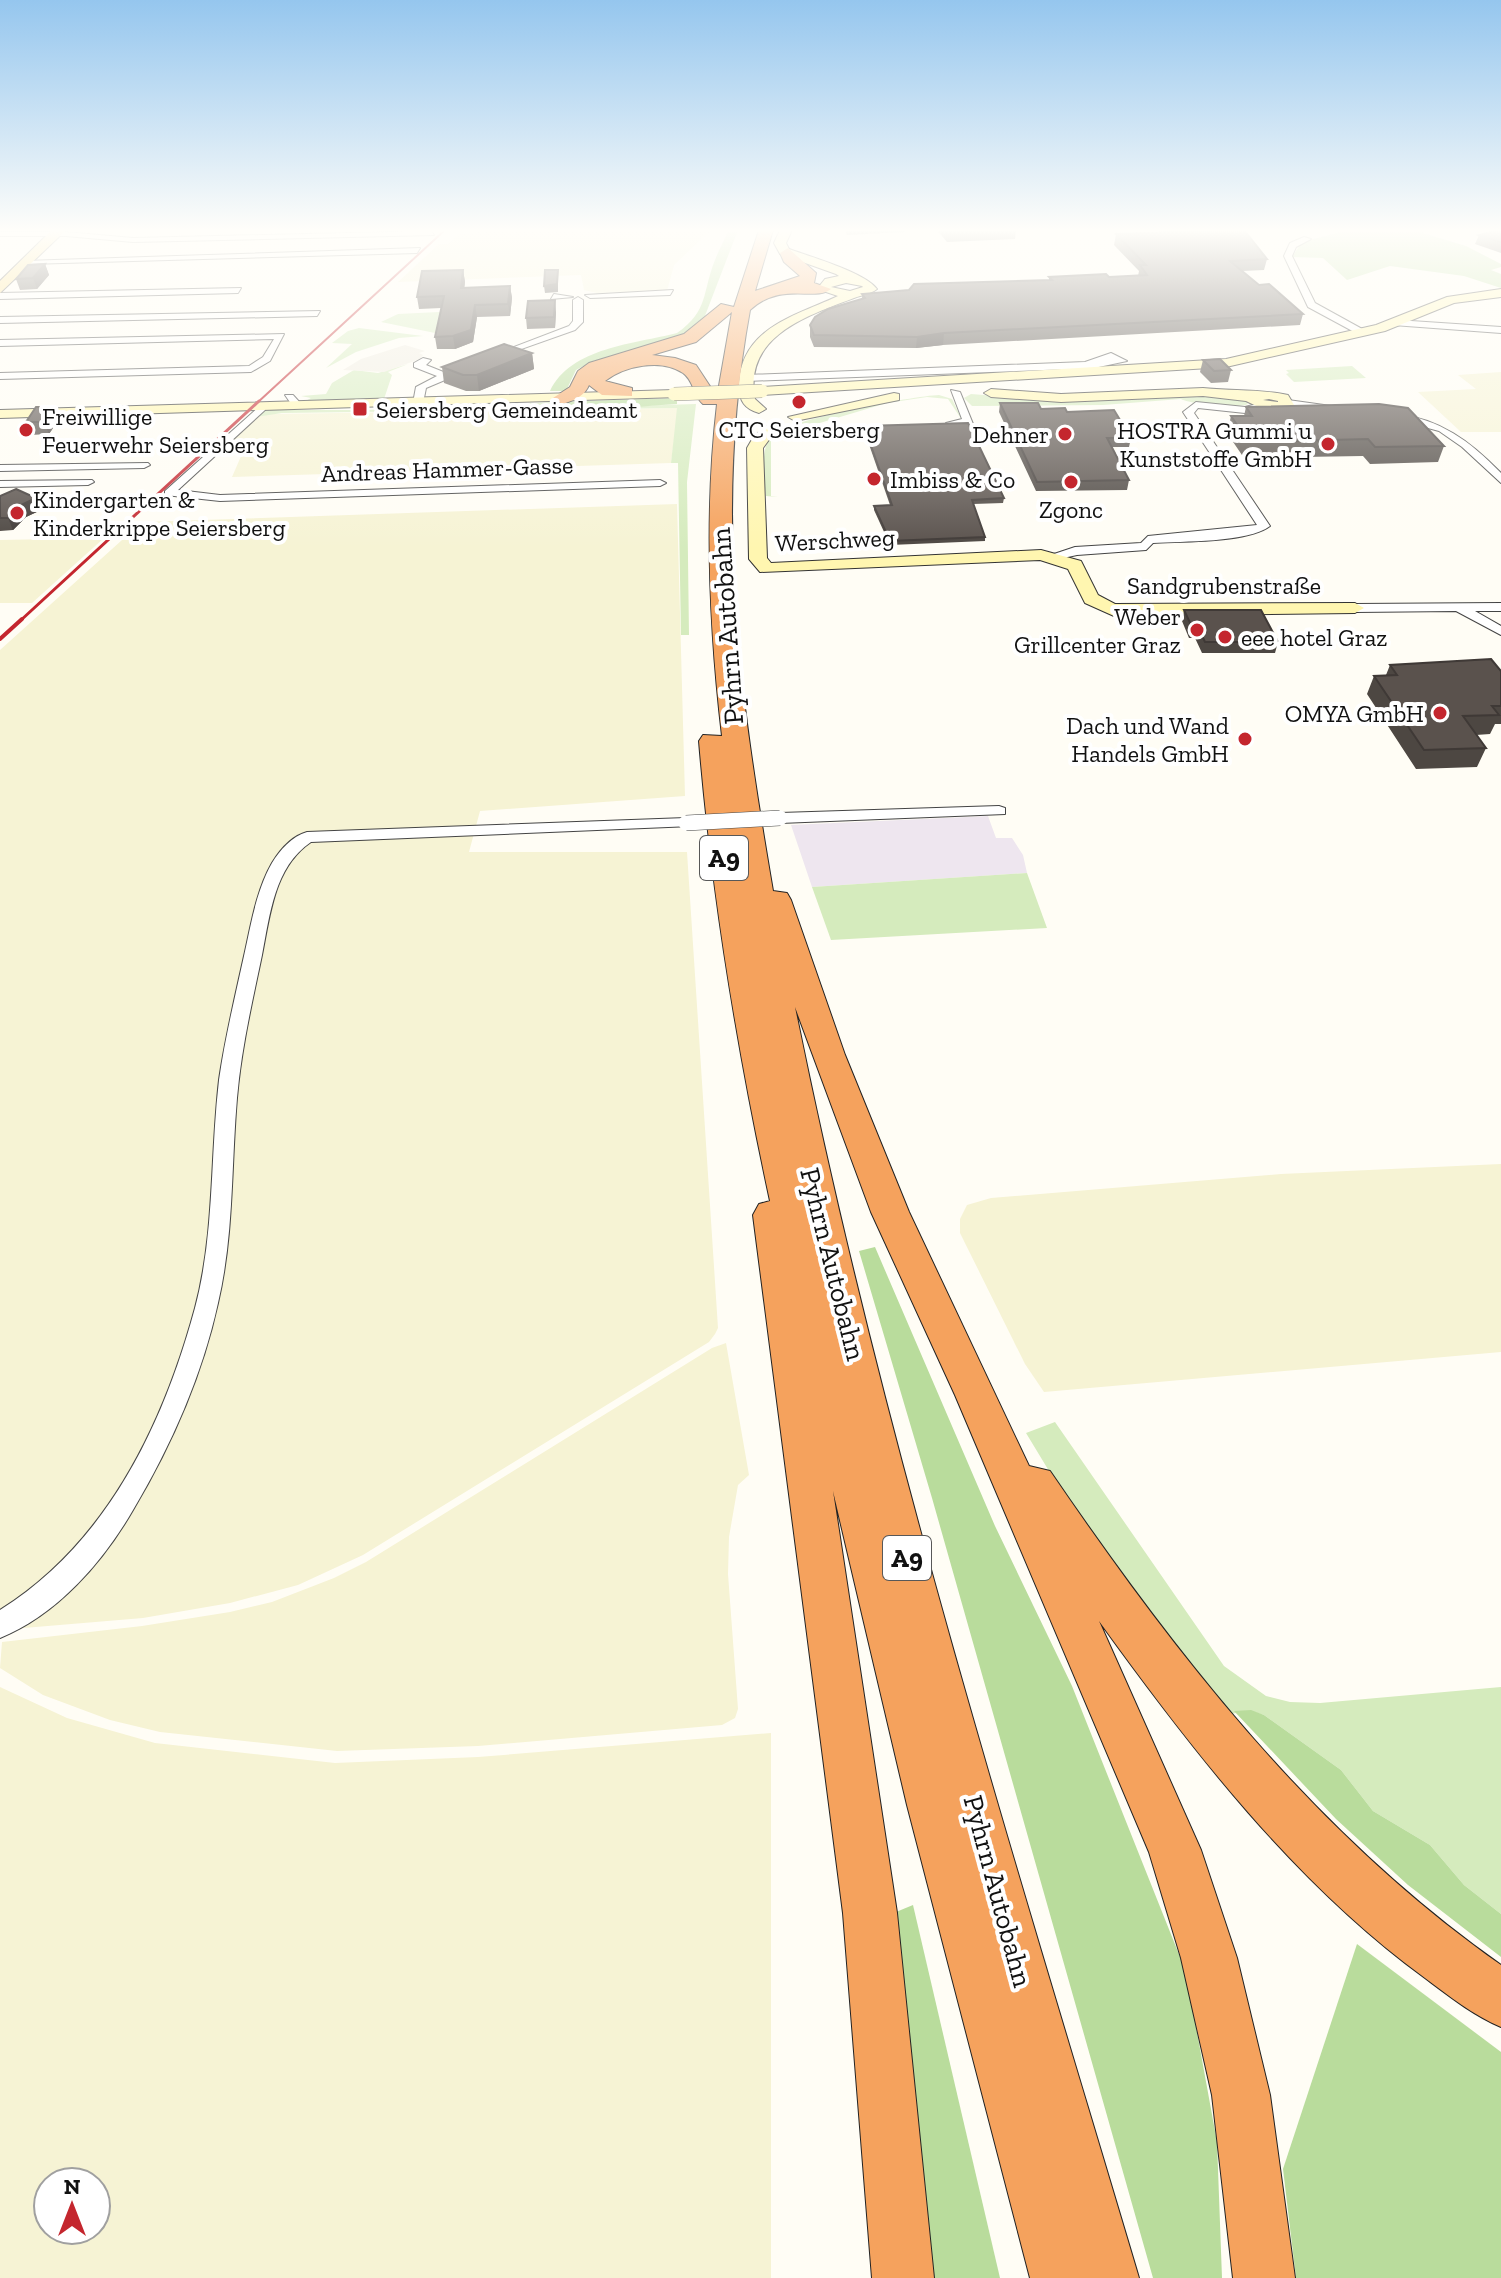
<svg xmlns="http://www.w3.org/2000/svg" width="1501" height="2278" viewBox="0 0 1501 2278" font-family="'Zilla Slab',serif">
  <rect width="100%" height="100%" fill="#fffdf5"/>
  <path fill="#eee6ef" d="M988,816L996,838H1012L1023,855L1027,873L812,887L791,825Z"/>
  <g fill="#f6f3d4" fill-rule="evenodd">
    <path d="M510,230H711L674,265L667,291L597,293L584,290L581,275L398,282L439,244H448L459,234Z"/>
    <path d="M1501,372V432H1461L1418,392L1476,389L1458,375Z"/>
    <path d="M678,408L671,463L232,477L242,454L215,453L256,417L271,414Z"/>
    <path d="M677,504L685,796L480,811L469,852H687L718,1328L715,1334L709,1342L363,1555L298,1585L230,1603L143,1618L0,1630V650L142,522Z"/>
    <path d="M104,538L32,603H0V540Z"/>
    <path d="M1501,1164V1352L1044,1392L1025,1364L960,1233V1219L967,1205L991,1198L1281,1174Z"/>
    <path d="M726,1343L749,1475L738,1485L729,1537L728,1574L738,1709L735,1718L722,1725L478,1746L337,1751L160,1732L110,1720L43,1695L0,1668L2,1642L142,1626L230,1612L272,1602L334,1578L366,1562L712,1348Z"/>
    <path d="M0,1687L67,1718L155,1743L335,1763L478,1757L771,1733V2278H0ZM48,2182H96V2230H48Z"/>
  </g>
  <g fill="#d5ebbd">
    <path d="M459,311L440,334L381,322L398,314Z"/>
    <path d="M359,328L423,336L399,338L356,352L326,368L352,344L332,343L348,331Z"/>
    <path d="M408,364L388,372L392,375L384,399L304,402L311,398L301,396L326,394L332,383L354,370L378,373Z"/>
    <path d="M1352,366L1366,378L1294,382L1286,374L1289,373L1286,370Z"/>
    <path d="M971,394L1047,400L1204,395L1246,401L1248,404C1240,409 1189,404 1181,399L1103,405L972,406L964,398Z"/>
    <path d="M939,395L952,399L962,420L948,399L927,397L887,403L776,436L777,438L771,439V496L778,497L766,496C764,479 760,450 771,436C785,420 913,396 939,395Z"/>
    <path d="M553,402L571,408L696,404L687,482L689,635H681L678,463H671L677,408L282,413L256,417L262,410H366Z"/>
    <path d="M1027,873L1047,928L831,940L812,887Z"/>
    <path d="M1055,1422L1224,1666L1266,1696L1290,1702L1320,1703L1501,1687V1914L1464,1885L1430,1845L1373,1811L1341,1770L1264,1715L1251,1711L1222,1715L1069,1504L1026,1433Z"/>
  </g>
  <g fill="#b9dc9c">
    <path d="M729,230H738L703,321L678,338L593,361L576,370L566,391H550C571,347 635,344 677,333C709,311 702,292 715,260C719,250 724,240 729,230Z"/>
    <path d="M1348,230H1413L1466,246L1501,264V267L1491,270L1501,274V288L1464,276L1390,266L1347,280L1323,258L1292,257L1302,242Z"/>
    <path d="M677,398V404C651,405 571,416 553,402Z"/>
    <path d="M875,1247L995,1526L1072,1686L1186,1972L1217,2142L1222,2278H1153L932,1498L859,1251Z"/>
    <path d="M1251,1710L1264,1715L1341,1770L1373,1811L1430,1845L1464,1885L1501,1914V1957L1408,1885L1336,1819L1234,1711Z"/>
    <path d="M913,1905L1000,2278H928L896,1912Z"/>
    <path d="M1357,1944L1501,2052V2278H1296L1283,2169Z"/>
  </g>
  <path fill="#f1ede2" d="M405,345L425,351L419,353L423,355L420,359L384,372L343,370L361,359Z"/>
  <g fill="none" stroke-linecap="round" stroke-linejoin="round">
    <g stroke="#444" stroke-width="2">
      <g id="street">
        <path d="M431,231L434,235L133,242L66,236H0V232H66L133,238Z"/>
        <path d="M1304,237L1311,239L1296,247L1292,256L1315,303L1364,330V334H1358L1308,307L1284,256L1290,243Z"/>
        <path d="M420,248L417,253L28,264L24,261Z"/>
        <path d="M241,288L238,293L0,299V293Z"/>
        <path d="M673,290L670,295L590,298L585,295Z"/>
        <path d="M554,294L573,297L551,299Z"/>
        <path d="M578,297L583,300V322L575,330L493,359V355L569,326L573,321V300Z"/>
        <path d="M320,311L317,316L0,323V317Z"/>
        <path d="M1396,320L1501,327V333L1393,325Z"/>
        <path d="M284,334L270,361L251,372L0,379V373L249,366L263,357L274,339L0,346V340Z"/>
        <path d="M1111,353L1127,361L1075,372L1070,369L747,381L742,378L747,375L1085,362Z"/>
        <path d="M423,358L431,360L426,365L446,373L466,366L471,369L426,388L423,403L418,406L413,403L416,387L437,376L414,367V363Z"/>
        <path d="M951,390L960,392L973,424L951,426L946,423L962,419Z"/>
        <path d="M285,395H293L303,406L302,408H294Z"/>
        <path d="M1288,400L1331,406L1336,409L1331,412L1284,405L1283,403Z"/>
        <path d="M1196,402L1245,407L1261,403L1266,406L1245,413L1198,408L1194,413L1270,526C1248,543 1182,541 1153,543L1146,550L1077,555L1054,560V554L1075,547L1141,543L1148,536L1257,525L1183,412Z"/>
        <path d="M261,405L265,406V410L178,490L220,495L660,480L666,483L660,486L220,501L165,495V491Z"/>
        <path d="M1395,413C1441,420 1469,440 1501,473V483L1462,447L1439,431L1391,418L1390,416Z"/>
        <path d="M148,463L150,465L144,468L0,471V465Z"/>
        <path d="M92,480L94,482L88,485L0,487V481Z"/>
        <path d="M1501,603V611H1475L1501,626V635L1456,611L1355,612L1348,608L1355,604Z"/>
        <path d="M999,806L1005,808V814L780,823L772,818L780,813Z"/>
        <path d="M686,818L692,820V826L311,842C274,867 270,915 262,955C252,1003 241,1050 237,1098C231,1167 234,1235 218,1303C202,1376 171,1446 133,1510C103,1562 57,1615 0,1638V1610C107,1543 163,1426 195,1308C215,1233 210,1156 219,1080C225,1038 235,997 244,956C251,925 256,891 272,863C280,850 292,836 307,832Z"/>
      </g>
    </g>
    <g stroke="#333" stroke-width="2">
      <g id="secondary">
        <path d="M780,230H792L786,243L789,249C811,257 864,272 877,289C871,294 862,295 854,298C807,316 743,336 755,399L766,409L759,413C745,409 739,401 739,386C740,328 795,316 838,296L817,289L825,279L839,276L836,274L780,254L774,243ZM846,283L862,286L863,287L850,291L831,287Z"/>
        <path d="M1501,289V297L1454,303L1385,331L1226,367L762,395L755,391L762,387L1226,359L1376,325L1447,297Z"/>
        <path d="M1203,388C1231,391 1262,389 1288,395L1294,405L1269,412L1246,401L1203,396L1061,402L991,397L984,393L991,389L1061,394ZM1269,399L1278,401V402L1263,400Z"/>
        <path d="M674,390L679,391V397L0,418V410Z"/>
        <path d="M894,393L899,394V400L795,421L788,417Z"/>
        <path d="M772,422L779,426L763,448L767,558L771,563L1041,550L1081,561L1098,595L1115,604L1355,603L1364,608L1355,613L1114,616L1085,603L1068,569L1040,560L760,572L749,559L747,448L754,436Z"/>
      </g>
    </g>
    <g stroke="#222" stroke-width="2">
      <path id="primary" d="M52,230H66L0,293V281Z"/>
    </g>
    <g stroke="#222" stroke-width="2">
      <path id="highway" d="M759,230H773L755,291L800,276L784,262L780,253L788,248L816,273L814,283L831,289C815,302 781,281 750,310C713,511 739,692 773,891L787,893L791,900L845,1055L909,1212L1029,1466L1050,1471C1176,1656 1316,1835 1501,1965V2027C1473,2015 1449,1996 1425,1978C1295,1883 1192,1750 1099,1621L1201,1850L1237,1958L1270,2095L1295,2278H1233L1212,2095L1181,1958L1149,1852L955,1395L871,1212L795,1007C881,1437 1014,1858 1139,2278H1030L907,1805L833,1491L897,1913L934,2278H872L843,1913L753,1215L759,1204L770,1201C737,1048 712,896 699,741L703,735L722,736C709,625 704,515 717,404H703C693,395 694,381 683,373C661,358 624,366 605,381L632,388V396L602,395L589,385C585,396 573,401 562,404L553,398L570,387L578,371L589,363L684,334L721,304L734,307ZM732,312L717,397L696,365L675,358L652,355L696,342Z"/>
    </g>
    <use href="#street" fill="#fff" fill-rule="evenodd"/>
    <use href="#secondary" fill="#fff6b0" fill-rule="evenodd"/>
    <use href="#primary" fill="#f9d66b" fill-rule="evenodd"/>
    <use href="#highway" fill="#f5a25d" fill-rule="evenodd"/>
    <path stroke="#c4262e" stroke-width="2" d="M257,403L445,230"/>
    <path stroke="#c4262e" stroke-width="3" d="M20,621L259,401"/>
    <path stroke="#c4262e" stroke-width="4" d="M0,639L22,619"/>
    <g stroke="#444" stroke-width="16" stroke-linecap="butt">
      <path id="street-bridge" d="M686,823L780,818"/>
    </g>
    <g stroke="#333" stroke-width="14" stroke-linecap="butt">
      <path id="secondary-bridge" d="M674,394L762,391"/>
    </g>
    <use href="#street-bridge" stroke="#fff" stroke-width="15"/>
    <use href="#secondary-bridge" stroke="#fff6b0" stroke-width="13"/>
  </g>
  <g fill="#4d4742">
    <path d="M845,230H905V232L847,235Z"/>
    <path d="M937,230H1016L1015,239L947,242Z"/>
    <path d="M1501,230V253L1475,244L1479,235Z"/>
    <path d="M1116,234L1267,259L1264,270L1242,271L1259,285L1303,314L1300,325L943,345L916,348L814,347L810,337V325L862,299V294L1049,280V277L1138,276L1139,271L1114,245Z"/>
    <path d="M45,264L49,275L37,289L20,290L16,279Z"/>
    <path d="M463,270L465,282L464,288L510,286L512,298L510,316L477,317L473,342L455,349H437L435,337L441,308L419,309L417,297Z"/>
    <path d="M556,312L555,328L527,329L526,318Z"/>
    <path d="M532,353L534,369L479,391H466L444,383L442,367Z"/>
    <path d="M1203,360L1231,370L1228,382L1211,383L1200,372Z"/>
    <path d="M1000,403L1067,412L1131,438L1129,447H1112L1129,480L1127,490L1036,491L999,412Z"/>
    <path d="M1246,407L1444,446L1438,462L1370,464L1363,456L1244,458L1227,433L1231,416H1244Z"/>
    <path d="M59,419L49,434L30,435L26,422Z"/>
    <path d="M864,426L1004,498L1003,503L973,504L985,537V541L890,545L874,510V506L890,505L864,430Z"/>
    <path d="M0,496L36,498L41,510L26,517L13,530L0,531Z"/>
    <path d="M1184,610L1278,642L1275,653H1202L1195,638H1189L1182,621Z"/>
    <path d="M1390,665L1501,671V724H1495L1490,734L1476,735L1486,748L1477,767L1416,769L1367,694L1374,676L1386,675Z"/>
  </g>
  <g fill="#3f3936">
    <path d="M45,264L49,275L37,289L33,278Z"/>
    <path d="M463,270L465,282L463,300L461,288Z"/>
    <path d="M558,270V292L545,293L544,286Z"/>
    <path d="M510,286L512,298L510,316L508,304Z"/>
    <path d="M555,300L556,312L555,328L554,317Z"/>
    <path d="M475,305L477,317L473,342L455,349L453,336Z"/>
    <path d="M944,333L943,345L916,348L917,337Z"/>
    <path d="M532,353L534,369L479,391L477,375Z"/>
    <path d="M54,407L59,419L49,434L44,422Z"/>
    <path d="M36,498L41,510L26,517L13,530L8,518L21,505Z"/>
  </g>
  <g fill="#5a524d" stroke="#3f3936" stroke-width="2">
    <path d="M1218,230H1244L1267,259L1230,261L1259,285L1269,284L1303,314L944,333L917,337L814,335L810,325L815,317L828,309L865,298L862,294L909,290L914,284L1052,280L1049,277L1106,274L1109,277L1147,275L1140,265H1146L1116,234Z"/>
    <path d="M1498,230H1501V242L1479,235Z"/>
    <path d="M45,264L33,278L16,279L28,265Z"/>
    <path d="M463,270L461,288L510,286L508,304L475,305L471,330L453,336L435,337L444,296L417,297L422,271Z"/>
    <path d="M545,270H558L557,284L544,286Z"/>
    <path d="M555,300L554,317L526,318L528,301Z"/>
    <path d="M504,344L532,353L477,375H463L442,367Z"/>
    <path d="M1220,359L1231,370L1214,371L1203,360Z"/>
    <path d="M1000,403H1038L1041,409L1065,408L1067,412L1114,410L1131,438H1107L1129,480L1037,482Z"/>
    <path d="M1379,404L1408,408L1444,446L1375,447L1368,439L1249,442L1231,416H1252L1246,407Z"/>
    <path d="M36,407H54L44,422H26Z"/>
    <path d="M968,423L1004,498L972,500L985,537L890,541L874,506L892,505L864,426Z"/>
    <path d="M16,489L36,498L21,505L8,518H0V496Z"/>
    <path d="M1184,610H1261L1278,642H1205L1198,627H1192Z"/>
    <path d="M1491,659L1501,671V706H1492L1499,715L1463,716L1486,748L1424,750L1374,676L1397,675L1390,665Z"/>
  </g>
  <linearGradient id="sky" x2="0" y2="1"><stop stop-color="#95c6ee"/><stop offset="0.42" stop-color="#fffefa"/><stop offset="1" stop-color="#fffefa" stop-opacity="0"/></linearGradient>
  <rect width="1501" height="549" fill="url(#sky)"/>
  <g fill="#c4262e" stroke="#fff" stroke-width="3">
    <circle cx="799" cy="402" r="8"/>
    <rect x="352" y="401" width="16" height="16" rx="4"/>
    <circle cx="26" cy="430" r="8"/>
    <circle cx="1065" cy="434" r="8"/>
    <circle cx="1328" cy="444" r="8"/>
    <circle cx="874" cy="479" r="8"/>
    <circle cx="1071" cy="482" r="8"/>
    <circle cx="17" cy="513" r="8"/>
    <circle cx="1197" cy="630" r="8"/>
    <circle cx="1225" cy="637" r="8"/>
    <circle cx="1440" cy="713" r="8"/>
    <circle cx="1245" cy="739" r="8"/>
  </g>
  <g text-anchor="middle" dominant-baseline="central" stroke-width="8" stroke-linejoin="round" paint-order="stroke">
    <g font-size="24" fill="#111" stroke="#fff" text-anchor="start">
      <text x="376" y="409">Seiersberg Gemeindeamt</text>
      <text x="42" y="416">Freiwillige<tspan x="42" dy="28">Feuerwehr Seiersberg</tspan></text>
      <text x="799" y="429" text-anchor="middle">CTC Seiersberg</text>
      <text x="1312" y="430" text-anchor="end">HOSTRA Gummi u<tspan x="1312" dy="28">Kunststoffe GmbH</tspan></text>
      <text x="1049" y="434" text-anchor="end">Dehner</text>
      <text x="890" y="479">Imbiss &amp; Co</text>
      <text x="33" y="499">Kindergarten &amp;<tspan x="33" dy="28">Kinderkrippe Seiersberg</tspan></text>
      <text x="1071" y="509" text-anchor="middle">Zgonc</text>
      <text x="1181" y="616" text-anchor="end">Weber<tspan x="1181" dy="28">Grillcenter Graz</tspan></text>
      <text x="1241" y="637">eee hotel Graz</text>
      <text x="1424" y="713" text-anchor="end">OMYA GmbH</text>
      <text x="1229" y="725" text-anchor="end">Dach und Wand<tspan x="1229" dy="28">Handels GmbH</tspan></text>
    </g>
    <g font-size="24" fill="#111" stroke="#fff">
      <text transform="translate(447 469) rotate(-2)">Andreas Hammer-Gasse</text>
      <text transform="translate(835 540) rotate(-3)">Werschweg</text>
      <text x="1224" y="585">Sandgrubenstraße</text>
    </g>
    <g fill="#fff" stroke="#585858" stroke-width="2">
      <rect x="700" y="836" width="48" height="44" rx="6"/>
      <rect x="883" y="1536" width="48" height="44" rx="6"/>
    </g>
    <g font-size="26" font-weight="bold" fill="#111">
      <text x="724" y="858">A9</text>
      <text x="907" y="1558">A9</text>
    </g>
    <g font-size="28" fill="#111" stroke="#fff">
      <text transform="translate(727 626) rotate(-94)">Pyhrn Autobahn</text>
      <text transform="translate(833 1264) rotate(76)">Pyhrn Autobahn</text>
      <text transform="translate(998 1891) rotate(75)">Pyhrn Autobahn</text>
    </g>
  </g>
  <g transform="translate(72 2206)"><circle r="38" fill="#ffffff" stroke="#a0a0a0" stroke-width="2"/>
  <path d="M0-6L14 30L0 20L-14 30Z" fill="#c4262e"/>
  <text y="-12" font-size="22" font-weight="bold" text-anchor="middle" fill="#111111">N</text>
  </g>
</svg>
